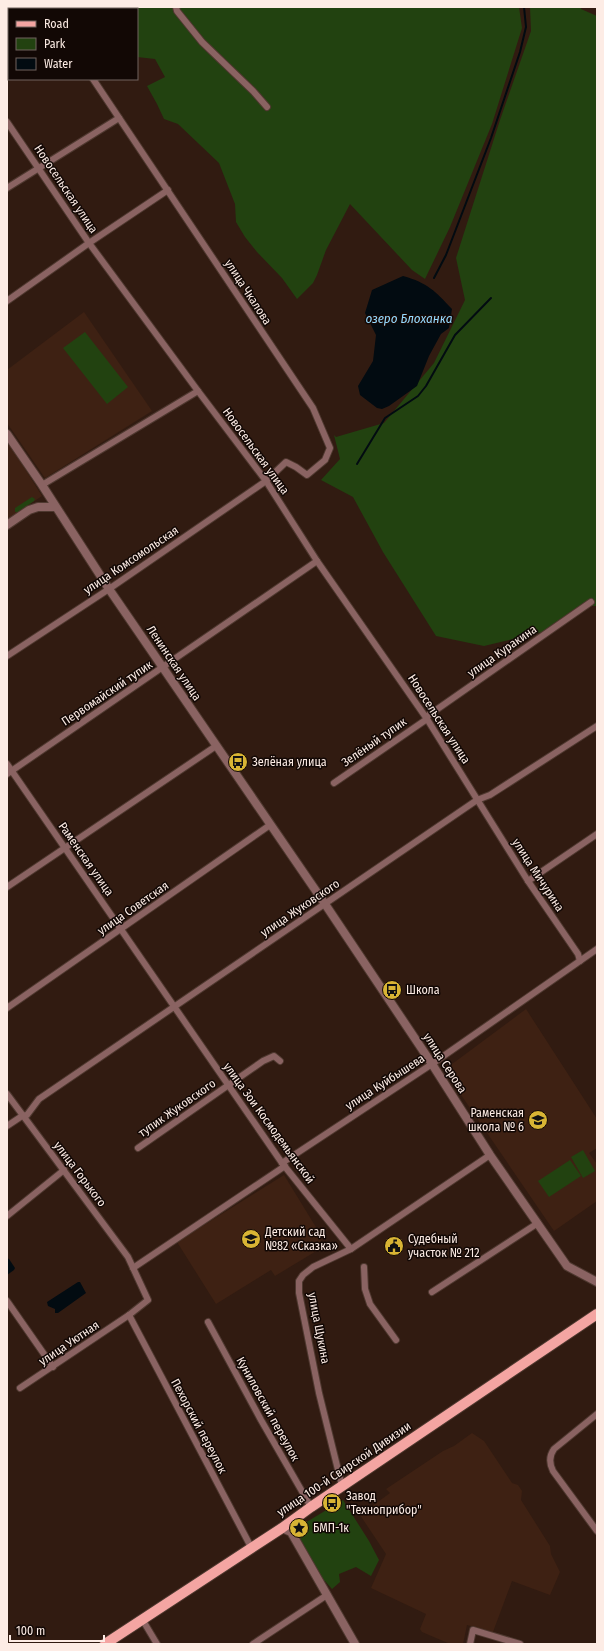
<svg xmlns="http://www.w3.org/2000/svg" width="604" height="1651" viewBox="0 0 604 1651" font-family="'Fira Sans Condensed',sans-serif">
  <rect width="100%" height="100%" fill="#311b11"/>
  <g fill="#3e2113">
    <path d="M84,312L152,411L45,478L7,423V370Z"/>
    <path d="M7,440L42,496L7,519Z"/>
    <path d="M526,1009L597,1119V1148L589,1153L597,1164V1201L554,1231L444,1070Z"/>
    <path d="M284,1175L322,1237L318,1250L275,1276L271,1270L216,1304L177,1242Z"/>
    <path d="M472,1433L484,1441L512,1483L518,1485L522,1491L521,1500L550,1546L551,1554L560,1572L550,1595L512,1581L493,1632L467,1625L463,1644H450L422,1632L420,1629L426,1614L371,1588L386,1554L360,1515L390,1493L386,1489L443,1451L454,1446Z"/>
  </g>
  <g fill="#224210">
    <path d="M109,7H519L522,28L492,124L450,227L425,279L412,270L350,204L326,250L317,275L313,283L297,299L282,278L257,252L245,237L236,222L235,204L219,163L178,124L164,119L157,104L147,86L165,77L155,59L137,57V9H110Z"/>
    <path d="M530,7H581V9L597,16V606H579L542,632L484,646L436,636L383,552L353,497L321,480L340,459L334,435L336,437L384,423L434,363L465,300L456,258L500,120L531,31Z"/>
    <path d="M85,332L128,387L107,404L63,348Z"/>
    <path d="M32,497L35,499L34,501L18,512H15V508Z"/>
    <path d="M583,1150L595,1171L583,1178L571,1157Z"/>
    <path d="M570,1160L581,1176L549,1197L538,1181Z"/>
    <path d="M343,1500L369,1541L379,1560L371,1576L356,1567L339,1574L340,1582L332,1589L325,1581H323L295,1529Z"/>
  </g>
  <g fill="#020b11">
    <path d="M403,276C428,283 435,291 452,309L449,328L441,334L429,356L417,386L389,406L382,409L377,408L360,395L358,386L373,361L376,335L365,313L372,290Z"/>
    <path d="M7,1258L9,1259L15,1268L14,1270L7,1275Z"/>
    <path d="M78,1282H80L86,1293L58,1313H55V1309L48,1306L47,1302Z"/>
  </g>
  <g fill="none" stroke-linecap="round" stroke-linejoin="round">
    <g stroke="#020b11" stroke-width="2">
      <path d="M434,278L446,255L491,138L520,52L526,27L524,7"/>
      <path d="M357,464L385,418L418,396L426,386L455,335L491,298"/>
    </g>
    <g stroke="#4e382f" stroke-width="8">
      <g id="minor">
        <path d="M43,7L45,9"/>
        <path d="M176,7L177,11L202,42L253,91L267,107"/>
        <path d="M7,122L89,243L198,391L266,481L317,561L427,719L528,881L578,954L580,961"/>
        <path d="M7,188L119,118"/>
        <path d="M7,301L89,243L168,190"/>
        <path d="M42,485L198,391"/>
        <path d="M7,656L109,589L266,481L286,462L296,467L307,475L325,460L330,448L313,408L93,79"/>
        <path d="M426,717L591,602"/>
        <path d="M7,764L282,1163L351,1249"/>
        <path d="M7,774L317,561"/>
        <path d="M334,783L427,719"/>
        <path d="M528,881L597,834"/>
        <path d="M7,887L216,746"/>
        <path d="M7,1008L270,825"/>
        <path d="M7,1094L128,1257L148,1300L129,1315L20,1388"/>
        <path d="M7,1126L22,1116L27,1115L39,1099L477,800L490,795L597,726"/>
        <path d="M138,1148L263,1061L274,1056L280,1061"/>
        <path d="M282,1163L432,1064L597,949"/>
        <path d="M7,1216L64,1170"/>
        <path d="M364,1267L365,1289L370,1304L396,1340"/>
        <path d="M133,1268L285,1166"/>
        <path d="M432,1292L538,1223"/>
        <path d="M7,1301L53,1367"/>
        <path d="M129,1315L251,1547"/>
        <path d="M208,1322L261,1420L311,1507"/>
        <path d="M597,1414L554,1449C549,1456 549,1463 553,1471L597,1531"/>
        <path d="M342,1486L319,1393L299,1293V1281L303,1275L313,1267L351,1249L490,1155"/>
        <path d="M142,1619L157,1644"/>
        <path d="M253,1644L327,1595"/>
        <path d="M470,1644L473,1630L520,1644"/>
      </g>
    </g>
    <g stroke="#4e382f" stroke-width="10">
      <g id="tertiary">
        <path d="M7,434L42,485L109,589L325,904L432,1064L490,1155L567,1266L597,1282"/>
        <path d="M7,525L29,510L38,507H55"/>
        <path d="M282,1528L291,1532L355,1644"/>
      </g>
    </g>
    <g stroke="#4e382f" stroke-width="12">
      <path id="primary" d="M105,1644L282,1528L311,1507L597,1314"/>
    </g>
    <use href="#minor" stroke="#8a6362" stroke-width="6"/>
    <use href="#tertiary" stroke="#8a6362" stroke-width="8"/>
    <use href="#primary" stroke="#f4a5a2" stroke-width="10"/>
  </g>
  <defs>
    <g id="bus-disc" transform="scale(1)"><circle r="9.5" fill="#d8b434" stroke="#120805"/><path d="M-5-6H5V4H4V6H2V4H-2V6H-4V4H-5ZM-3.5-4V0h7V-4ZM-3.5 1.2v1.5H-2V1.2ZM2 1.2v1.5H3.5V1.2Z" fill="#111"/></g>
    <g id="school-disc" transform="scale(1)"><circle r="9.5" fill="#d8b434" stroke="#120805"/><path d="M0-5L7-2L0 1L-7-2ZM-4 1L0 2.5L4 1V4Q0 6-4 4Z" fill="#111"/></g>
    <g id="civic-disc" transform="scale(1)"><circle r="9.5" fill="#d8b434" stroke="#120805"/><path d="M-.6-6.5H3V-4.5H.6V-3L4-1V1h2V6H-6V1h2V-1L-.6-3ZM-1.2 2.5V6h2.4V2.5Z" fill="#111"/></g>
    <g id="sight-disc" transform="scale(1)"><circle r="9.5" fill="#d8b434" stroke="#120805"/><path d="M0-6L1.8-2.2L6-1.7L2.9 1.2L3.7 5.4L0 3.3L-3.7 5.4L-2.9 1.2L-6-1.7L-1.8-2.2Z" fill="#111"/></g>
  </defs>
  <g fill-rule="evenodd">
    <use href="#bus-disc" x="238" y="762"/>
    <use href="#bus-disc" x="392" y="990"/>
    <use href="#school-disc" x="538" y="1120"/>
    <use href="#school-disc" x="251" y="1239"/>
    <use href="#civic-disc" x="394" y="1246"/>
    <use href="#bus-disc" x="332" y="1503"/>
    <use href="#sight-disc" x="299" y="1528"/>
  </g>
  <g text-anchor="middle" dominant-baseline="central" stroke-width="3" stroke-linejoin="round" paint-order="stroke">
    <g font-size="12" fill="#fdece5" stroke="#120805">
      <text transform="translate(66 189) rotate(56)">Новосельская улица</text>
      <text transform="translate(248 292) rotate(57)">улица Чкалова</text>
      <text transform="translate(256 451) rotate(54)">Новосельская улица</text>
      <text transform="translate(131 560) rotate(-34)">улица Комсомольская</text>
      <text transform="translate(502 651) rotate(-35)">улица Куракина</text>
      <text transform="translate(174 663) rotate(56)">Ленинская улица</text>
      <text transform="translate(107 693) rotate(-34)">Первомайский тупик</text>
      <text transform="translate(439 719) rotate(57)">Новосельская улица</text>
      <text transform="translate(374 742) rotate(-35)">Зелёный тупик</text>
      <text transform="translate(86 859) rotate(55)">Раменская улица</text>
      <text transform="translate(538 875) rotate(57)">улица Мичурина</text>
      <text transform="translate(133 908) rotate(-35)">улица Советская</text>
      <text transform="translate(300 908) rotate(-34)">улица Жуковского</text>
      <text transform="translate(445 1063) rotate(57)">улица Серова</text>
      <text transform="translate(385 1082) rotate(-33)">улица Куйбышева</text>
      <text transform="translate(177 1108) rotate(-35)">тупик Жуковского</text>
      <text transform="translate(269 1123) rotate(54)">улица Зои Космодемьянской</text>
      <text transform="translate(80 1174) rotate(53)">улица Горького</text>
      <text transform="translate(319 1328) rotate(79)">улица Щукина</text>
      <text transform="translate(69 1343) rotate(-34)">улица Уютная</text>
      <text transform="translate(268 1409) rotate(61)">Куниловский переулок</text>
      <text transform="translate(199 1426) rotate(62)">Пехорский переулок</text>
      <text transform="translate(344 1469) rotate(-34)">улица 100-й Свирской Дивизии</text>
    </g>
    <g font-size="12" fill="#fdece5" stroke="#120805" text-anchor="start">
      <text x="252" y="762">Зелёная улица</text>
      <text x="406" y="990">Школа</text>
      <text x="524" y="1113" text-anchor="end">Раменская<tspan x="524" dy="14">школа № 6</tspan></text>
      <text x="265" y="1232">Детский сад<tspan x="265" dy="14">№82 «Сказка»</tspan></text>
      <text x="408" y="1239">Судебный<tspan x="408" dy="14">участок № 212</tspan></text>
      <text x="346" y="1496">Завод<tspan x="346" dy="14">"Техноприбор"</tspan></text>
      <text x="313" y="1528">БМП-1к</text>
    </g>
    <g font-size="13" font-style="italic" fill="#96daff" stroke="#120805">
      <text x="409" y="318">озеро Блоханка</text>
    </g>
  </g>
  <rect width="604" height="1651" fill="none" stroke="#fdece5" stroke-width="16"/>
  <rect x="8" y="8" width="130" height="72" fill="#120805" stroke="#70635f"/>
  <rect x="16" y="21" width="20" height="6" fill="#f4a5a2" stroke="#70635f"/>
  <text x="44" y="28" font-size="12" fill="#fdece5">Road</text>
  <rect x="16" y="38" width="20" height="12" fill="#224210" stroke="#70635f"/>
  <text x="44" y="48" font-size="12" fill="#fdece5">Park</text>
  <rect x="16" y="58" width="20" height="12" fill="#020b11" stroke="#70635f"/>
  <text x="44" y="68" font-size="12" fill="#fdece5">Water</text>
  <path d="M10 1635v6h94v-6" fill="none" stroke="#fdece5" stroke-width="2"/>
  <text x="16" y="1635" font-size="12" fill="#fdece5" stroke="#120805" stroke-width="3" paint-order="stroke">100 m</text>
</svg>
